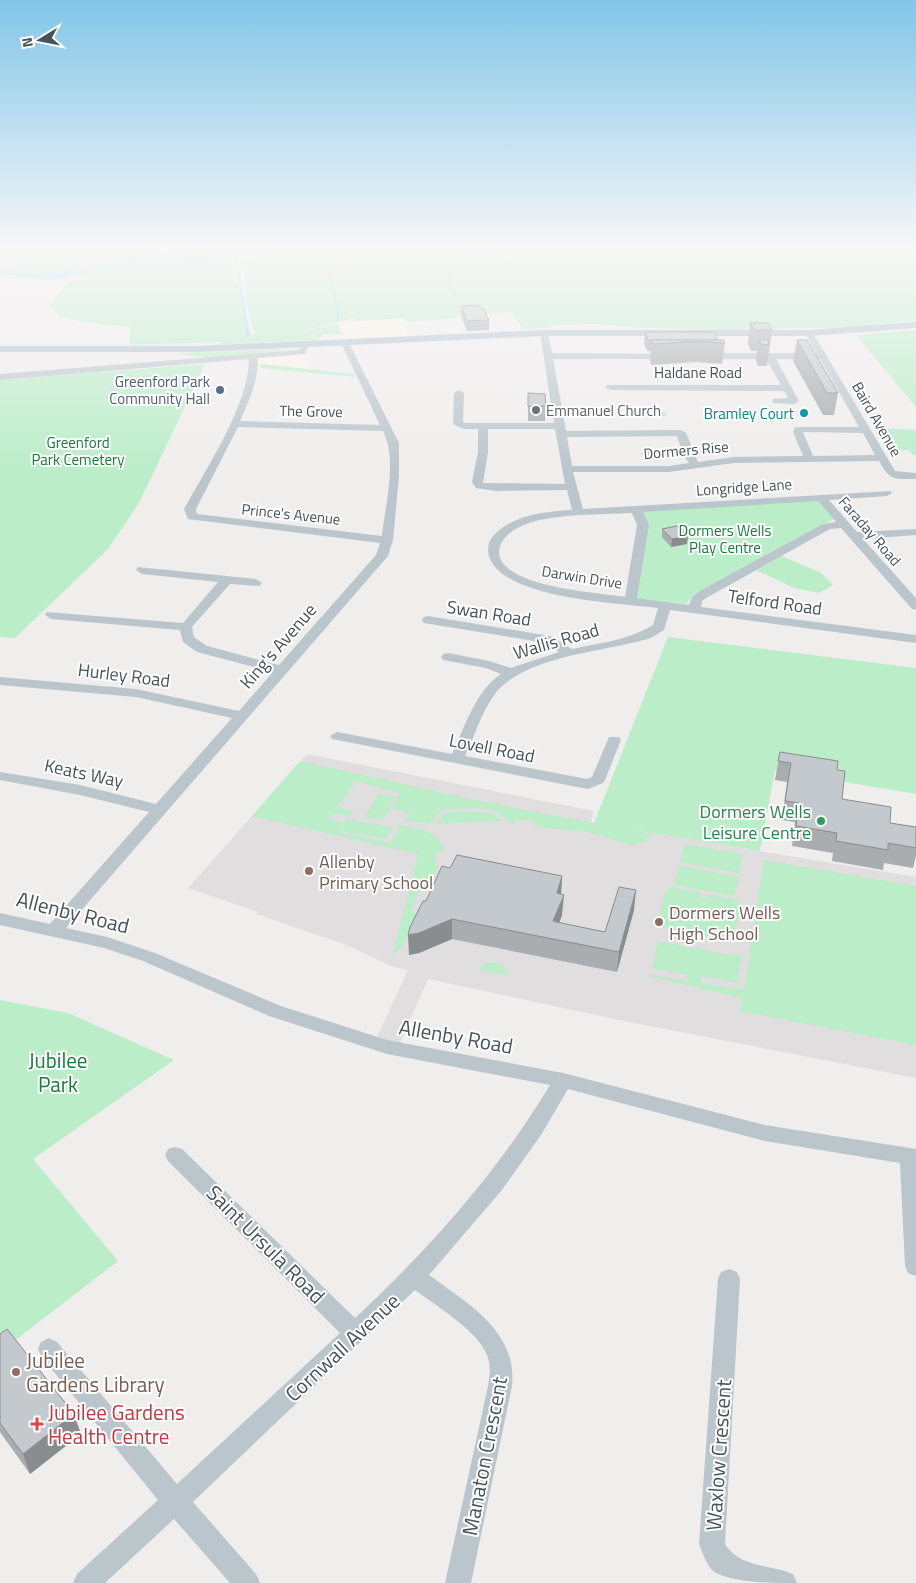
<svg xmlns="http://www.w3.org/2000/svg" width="916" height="1583" viewBox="0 0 916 1583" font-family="'Titillium Web',sans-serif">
  <rect width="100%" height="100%" fill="#f0eded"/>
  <g fill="#fbf2e5">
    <path d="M403,319L410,340L345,343L340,322Z"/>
    <path d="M303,353L310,369L259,364L256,358Z"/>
  </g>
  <path fill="#e1dedf" d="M307,754L594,811L591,823L916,877V1078L624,1021L428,979L399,1045L376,1039L408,970L391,966L344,944L256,914L258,912L188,888Z"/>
  <g fill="#bbedc9">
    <path d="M0,249H176L71,272L69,281L213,269L75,279L74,275L187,249H239L231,256L251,334L255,335L246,302L244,263L257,255L281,249H472L479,266H487L481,249H916V321L856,327L720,330L644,328L593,324L547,325L553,328L523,329L511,312L456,315V318L407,322L404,318L350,321L359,317L283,336L338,324L341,334L322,335L317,340L213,345L223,342L130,345V327L89,323L58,316L49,306L68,281L0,278Z"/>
    <path d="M916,330V407L856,335Z"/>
    <path d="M295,349L213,359L175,353Z"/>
    <path d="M205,364L139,503L108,549L15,638L0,637V380Z"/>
    <path d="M261,364L353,374L355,377L261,368Z"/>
    <path d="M630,408L665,412L667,416L633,417Z"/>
    <path d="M878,428L916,430V455H913L909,450H891Z"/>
    <path d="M818,501L834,519L693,595L686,604L637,598L641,511Z"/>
    <path d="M782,556L821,573L833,585L819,593L794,588L756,570Z"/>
    <path d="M668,637L916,668V794L775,770L760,851L627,829L651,834L646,842L632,845L587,832L535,827L536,821L517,819L513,824L495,811L479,808L442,810L430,824L406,821L410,813L392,809L400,793L356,781L337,807L354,812L351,816L332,814L328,819L343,823L339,832L391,843L399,825L424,830L438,838L445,850L437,853L434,860L438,867L429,888H420L411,911L418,913L404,944L393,955L418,854L252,816L300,761L475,800L594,823Z"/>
    <path d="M378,794L395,797L383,820L365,817Z"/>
    <path d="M451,812C464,813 495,808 501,821L436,824L445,813Z"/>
    <path d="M346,819L392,827L387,839L340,831Z"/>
    <path d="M684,844L743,854L739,873L680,862Z"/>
    <path d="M764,860L916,886V1045L740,1011L742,998L648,976V974L692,982L687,980L688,975L652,968L658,941L742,957L737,983L702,976L700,983L744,990Z"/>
    <path d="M679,866L739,877L735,896L674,885Z"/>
    <path d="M669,887L700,892L699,897L707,898L708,894L738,900V904L740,905L734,937L732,936L731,942L699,935L700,930L692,929L691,933L659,927L660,923L658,922L665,891H668Z"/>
    <path d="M486,962L501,964L509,975L478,970Z"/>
    <path d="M0,1000L68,1013L174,1060L33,1159L118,1261L0,1352Z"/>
  </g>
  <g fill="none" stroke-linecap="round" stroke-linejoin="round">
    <g stroke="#89e1ea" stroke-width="2">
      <path d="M479,249L484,265"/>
      <path d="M230,251L236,256L248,336"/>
      <path d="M339,259L330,275L339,320"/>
      <path d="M447,270L455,297"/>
    </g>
    <path fill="#89e1ea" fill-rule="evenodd" d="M174,249H192L191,251L175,255C187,258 200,258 212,255C222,252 229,248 239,249L223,259L202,263H184L163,257L76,276L42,278L0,274V268L42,272L76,270Z"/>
    <g fill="#bbc6cc" fill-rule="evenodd">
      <path d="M544,330L548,333L552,353L674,354L676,356L671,359H553L566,431L681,430L686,433L698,462L734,457L803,456L793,432L795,427H859L820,359H776L799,401L794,404L773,403V399L788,398L784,391L610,390L605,387L607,385H781L766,359H704L699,356L704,353H816L805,333L812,331L895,471L916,473V479C894,479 890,481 879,461L734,463L669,472H573L583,509L891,491L892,493L887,496L829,500L857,532L916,529V535L863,539L916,598V610L912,609L841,528L830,529L706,598L702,601L701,607L916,635V643L670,610L664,630L651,638C605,652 525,655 495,694C481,712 475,736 465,756L587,779L592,777L609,737H619L621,740L605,780L603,783L588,789L332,739L330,736L337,732L452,754C465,727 475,691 501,674L486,668L443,660L441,657L443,654L448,653L489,661L511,668L559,652L546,643L424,623L422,620L424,617L428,616L550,636L572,649C600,643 629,640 653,625L658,608C619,603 502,599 489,556C487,549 488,541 494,535C514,514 545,512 572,510L567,490L496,491L476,488L472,482L478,452V429H464L453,424L454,393L459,390L464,393L463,422L465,423H554L540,333ZM488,429H555L565,484L483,483L488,452ZM803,432L863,433L875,455L813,456ZM677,436L682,451H646L641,454L646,457H685L689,463L669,466H572L567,437ZM818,501L836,522L823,524L698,592L692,597L689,605L637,598L649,525L643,512ZM632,513L637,525L625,597C601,593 488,587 500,546C504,534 518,527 529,523C561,513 599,515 632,513Z"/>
      <path d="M345,340L349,343L399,443V476L393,540L388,556L66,928L107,937L155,953L281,1006L387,1040L563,1073L765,1125L916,1149V1276L908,1273L905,1266L900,1163L765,1141L568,1089L541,1135L501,1191L429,1275C467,1303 518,1331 512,1386L471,1583H445L488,1386C490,1376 491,1365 487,1355C478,1331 435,1305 415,1290L193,1502L256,1574L260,1583H230L174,1519L105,1583H73L77,1574L158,1500L41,1356L38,1349L41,1342L49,1338L57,1342L177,1484L340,1333L168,1161L165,1155L168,1149L175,1147L182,1149L355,1318C430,1248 497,1173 550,1085L387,1054L269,1016L143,961L104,948L0,925V913L50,924L149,812L80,795L0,780V772L80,785L156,804L232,718L136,697L0,685V677L136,689L239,711L273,672L197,652L183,642L180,630L51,619L45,615L47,612L183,623L218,582L142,574L136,570L138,567L256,579L262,583L260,586L230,584L192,627L194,637L207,646L279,665L376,555L380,543L188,519L184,509C206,469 249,404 249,359L0,380V374L299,350L302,343L305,342L309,345L305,354L258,358C258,381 249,401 240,421L380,425L341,343ZM238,427L383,431C398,461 385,504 382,536L197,514L196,509Z"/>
      <path d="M729,1269L737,1272L740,1279L725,1544C740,1568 769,1564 793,1574L797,1583C772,1583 733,1583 714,1572C706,1564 703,1554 699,1544L718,1279L721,1272Z"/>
    </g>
    <path fill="#adc0cc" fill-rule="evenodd" d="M916,322V328L809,336H544L198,352H0V346H198L544,330H809Z"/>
  </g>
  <g fill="#a9adb0">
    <path d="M461,306L481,309L489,320V330L467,331L461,316Z"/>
    <path d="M750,323L772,330L767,366H758L756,361L757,351H751L748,344Z"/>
    <path d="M645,332L718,340L725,343L722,364L696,362L651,365L650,361L651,351H647L644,343Z"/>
    <path d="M797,340L838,393L834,415H823L793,361Z"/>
    <path d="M528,393L546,406L545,421H528Z"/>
    <path d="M662,529L687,544L671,547L662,537Z"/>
    <path d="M780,752L837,770L842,799L890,823L916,827V856L913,868L884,863L883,870L832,861L833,853L792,846L795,822L782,820L787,782L775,780Z"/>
    <path d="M450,868L562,876L561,894L562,915L559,923L605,932L634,910L617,972L452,939L419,953L409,955Z"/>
    <path d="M0,1334L81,1434L30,1474L0,1432Z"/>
  </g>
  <g fill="#898d90">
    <path d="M688,536L687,544L671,547L672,539Z"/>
    <path d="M562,876L561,896L557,893Z"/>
    <path d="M636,890L634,910L617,972L619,952Z"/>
    <path d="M564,895L562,915L553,939V921Z"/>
    <path d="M452,919V939L419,953L409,955L408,935Z"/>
    <path d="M74,1414L81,1434L30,1474L23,1454Z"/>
  </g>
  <g fill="#c4c9cd" stroke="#898d90">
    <path d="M479,305L481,309H484L489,320L467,321L461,306Z"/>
    <path d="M750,323H768L772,330H754Z"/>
    <path d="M645,332H714L718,340H648Z"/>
    <path d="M652,340H723L725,343L698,341L653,344Z"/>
    <path d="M759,340H768L769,345L761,344Z"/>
    <path d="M797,340H807L838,393H827Z"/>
    <path d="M528,393L545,394L546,406H528Z"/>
    <path d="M677,526L688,536L672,539L662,529Z"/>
    <path d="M780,752L838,761L837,770L845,771L842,799L891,807L890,823L916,827V848L888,843V850L836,841L837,833L796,826L799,803L785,801L791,763L778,761Z"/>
    <path d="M457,855L562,876L557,893L564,895L553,921L566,924L605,932L619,887L636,890L619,952L452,919L419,933L408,935L410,927L423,901H426L442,866L450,868Z"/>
    <path d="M7,1329L74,1414L23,1454L0,1423V1334Z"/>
  </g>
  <linearGradient id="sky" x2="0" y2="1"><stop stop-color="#82c6e9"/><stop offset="0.53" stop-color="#f8f7f7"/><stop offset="1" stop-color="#f8f7f7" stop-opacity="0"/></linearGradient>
  <rect width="916" height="470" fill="url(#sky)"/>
  <circle fill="#5c6f8a" stroke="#fff" stroke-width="2" cx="220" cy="390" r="5"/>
  <circle fill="#6b7280" stroke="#fff" stroke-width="2" cx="536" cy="410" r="5"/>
  <circle fill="#0f9aa8" stroke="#fff" stroke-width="2" cx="804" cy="413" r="5"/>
  <circle fill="#2e9e5b" stroke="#fff" stroke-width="2" cx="821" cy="821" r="5"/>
  <g fill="#8d6e63" stroke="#fff" stroke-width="2">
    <circle cx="309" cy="871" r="5"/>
    <circle cx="659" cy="922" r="5"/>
    <circle cx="16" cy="1372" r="5"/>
  </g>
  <path fill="#e0444e" stroke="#fff" stroke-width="2" d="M34.5 1416.5h5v5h5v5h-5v5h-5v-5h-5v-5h5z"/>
  <g text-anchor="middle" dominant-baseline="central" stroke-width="4" stroke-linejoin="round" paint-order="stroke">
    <g font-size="15" fill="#46535a" stroke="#fff">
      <text x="698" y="372">Haldane Road</text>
      <text transform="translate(311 411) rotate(1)">The Grove</text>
      <text transform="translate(877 419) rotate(60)">Baird Avenue</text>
      <text transform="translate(686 450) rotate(-5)">Dormers Rise</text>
      <text transform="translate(744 487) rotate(-4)">Longridge Lane</text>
      <text transform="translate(291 514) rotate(6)">Prince's Avenue</text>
      <text transform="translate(870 531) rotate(49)">Faraday Road</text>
      <text transform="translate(582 577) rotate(9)">Darwin Drive</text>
    </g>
    <g font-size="15" fill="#4e5e75" stroke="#fff" text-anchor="end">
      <text x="210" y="381">Greenford Park<tspan x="210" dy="17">Community Hall</tspan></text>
    </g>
    <g font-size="15" fill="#5b616d" stroke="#fff" text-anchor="start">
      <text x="546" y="410">Emmanuel Church</text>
    </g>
    <g font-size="15" fill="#0d838f" stroke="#fff" text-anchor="end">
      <text x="794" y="413">Bramley Court</text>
    </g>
    <g font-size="15" fill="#187a3d" stroke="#fff">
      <text x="78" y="442">Greenford<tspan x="78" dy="17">Park Cemetery</tspan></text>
      <text x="725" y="530">Dormers Wells<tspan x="725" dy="17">Play Centre</tspan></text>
    </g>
    <g font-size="18" fill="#46535a" stroke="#fff">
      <text transform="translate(775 602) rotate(8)">Telford Road</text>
      <text transform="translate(489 613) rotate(9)">Swan Road</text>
      <text transform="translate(556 641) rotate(-16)">Wallis Road</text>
      <text transform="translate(278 646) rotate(-49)">King's Avenue</text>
      <text transform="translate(124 675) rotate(7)">Hurley Road</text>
      <text transform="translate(492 748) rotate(11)">Lovell Road</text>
      <text transform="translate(84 773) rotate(12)">Keats Way</text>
    </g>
    <g font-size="18" fill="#27864d" stroke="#fff" text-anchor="end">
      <text x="811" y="811">Dormers Wells<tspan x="811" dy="21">Leisure Centre</tspan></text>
    </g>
    <g font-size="18" fill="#785e54" stroke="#fff" text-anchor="start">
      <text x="319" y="861">Allenby<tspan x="319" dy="21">Primary School</tspan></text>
      <text x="669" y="912">Dormers Wells<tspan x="669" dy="21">High School</tspan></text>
    </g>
    <g font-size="21" fill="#46535a" stroke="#fff">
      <text transform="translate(73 912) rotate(14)">Allenby Road</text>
      <text transform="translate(456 1036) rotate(10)">Allenby Road</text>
      <text transform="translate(266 1244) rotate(45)">Saint Ursula Road</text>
      <text transform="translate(342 1347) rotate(-43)">Cornwall Avenue</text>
      <text transform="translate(718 1455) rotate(-86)">Waxlow Crescent</text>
      <text transform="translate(484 1456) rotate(-79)">Manaton Crescent</text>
    </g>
    <g font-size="21" fill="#187a3d" stroke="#fff">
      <text x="58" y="1060">Jubilee<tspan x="58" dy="24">Park</tspan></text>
    </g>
    <g font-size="21" fill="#785e54" stroke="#fff" text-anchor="start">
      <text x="26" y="1360">Jubilee<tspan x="26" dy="24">Gardens Library</tspan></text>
    </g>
    <g font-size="21" fill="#be3a42" stroke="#fff" text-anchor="start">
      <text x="48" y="1412">Jubilee Gardens<tspan x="48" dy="24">Health Centre</tspan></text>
    </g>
  </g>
  <g transform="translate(40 40) rotate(260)" stroke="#ffffff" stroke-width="4" paint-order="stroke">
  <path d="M0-4L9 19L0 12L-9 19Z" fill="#46535a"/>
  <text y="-8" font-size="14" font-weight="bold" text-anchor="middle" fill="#46535a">N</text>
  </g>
</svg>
